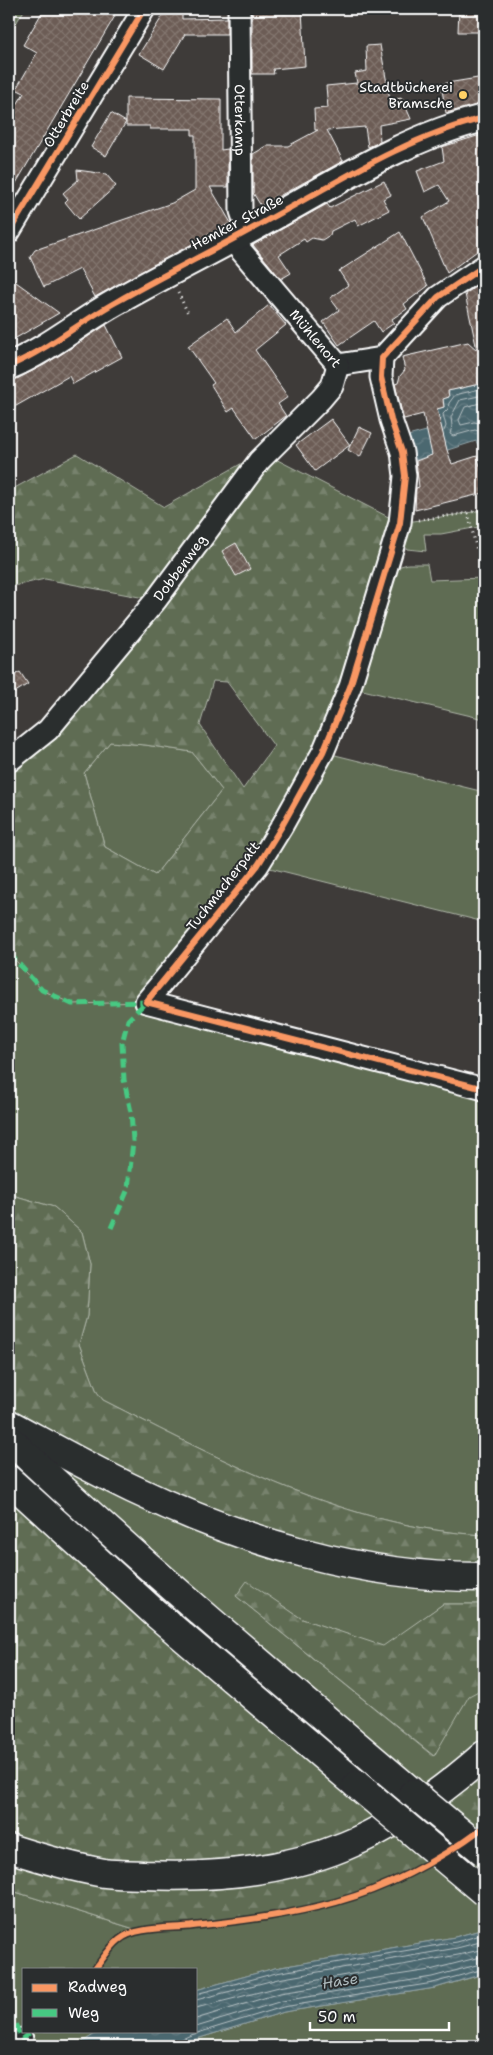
<svg xmlns="http://www.w3.org/2000/svg" width="493" height="2055" viewBox="0 0 493 2055" font-family="'Shantell Sans',sans-serif">
  <defs>
    <pattern id="forest-firs" width="22" height="20" patternUnits="userSpaceOnUse" patternTransform="scale(1.25)"><rect width="22" height="20" fill="#5f6c53"/><path d="M5 1l3.5 6h-7zM16 11l3.5 6h-7z" fill="#77826d"/></pattern>
    <pattern id="water-waves" width="16" height="10" patternUnits="userSpaceOnUse" patternTransform="scale(1.25)"><rect width="16" height="10" fill="#4b676f"/><path d="M0 5q4-4 8 0t8 0" fill="none" stroke="#667e85"/></pattern>
    <pattern id="building-cross-hatch" width="8" height="8" patternUnits="userSpaceOnUse" patternTransform="scale(1.25)"><rect width="8" height="8" fill="#6c5c54"/><path d="M0 0l8 8M0 8l8-8" fill="none" stroke="#82746e"/></pattern>
  </defs>
  <rect width="100%" height="100%" fill="#3e3b39"/>
  <filter id="ink" filterUnits="userSpaceOnUse"><feTurbulence type="fractalNoise" baseFrequency=".02" numOctaves="2"/><feDisplacementMap in="SourceGraphic" scale="10" xChannelSelector="R" yChannelSelector="G"/><feConvolveMatrix kernelMatrix="1 2 1 2 8 2 1 2 1" color-interpolation-filters="sRGB"/></filter>
  <g filter="url(#ink)">
    <g fill="#5f6c53" stroke="#afb6a9">
      <path d="M484,509V526L441,534H424L426,551L407,549L403,544L400,523L468,513Z"/>
      <path d="M408,564H427L430,580L484,578V719L350,687L397,567Z"/>
      <path d="M110,742L145,745L192,752L222,790L155,875L105,847L84,773Z"/>
      <path d="M323,752L484,792V922L258,865Z"/>
      <path d="M9,953L11,957L146,1002L484,1089V1535C348,1528 223,1461 103,1400L97,1392L79,1344L87,1316L90,1264L82,1232L54,1207L9,1194Z"/>
      <path d="M9,1439L484,1577V1604H443L383,1647L302,1619L247,1582L236,1596L433,1756L469,1695L484,1688V1755L422,1805Z"/>
      <path d="M484,1827V1929L455,1937L275,1968L196,1990V1969H24V2031H100L76,2046H14L22,2039L9,2011V1890L141,1931L193,1926L279,1915L336,1902L439,1854Z"/>
      <path d="M484,1974V2046H178L193,2040L284,2012L435,1988Z"/>
    </g>
    <g fill="url(#forest-firs)" stroke="#afb6a9" fill-rule="evenodd">
      <path d="M9,9H25L9,34Z"/>
      <path d="M262,452L400,523L381,582L282,826L146,1002L72,1004L42,990L9,953V761L155,600L45,579L9,587V491L77,454L164,507ZM213,681L227,682L274,746L243,789L200,725ZM110,742L145,745L192,752L222,790L155,875L105,847L84,773Z"/>
      <path d="M9,1194L54,1207L82,1232L90,1264L87,1316L79,1344L97,1392L103,1400C223,1461 348,1528 484,1535V1577L296,1550L9,1424Z"/>
      <path d="M9,1480L397,1819L484,1755V1827L387,1885L336,1902L279,1915L193,1926L141,1931L9,1890Z"/>
      <path d="M247,1581L302,1619L383,1646L443,1604H484V1688L469,1696L434,1756L236,1596Z"/>
    </g>
    <g fill="url(#water-waves)" stroke="#93a4a9">
      <path d="M484,383V451H481L476,441L410,462L404,437L441,427L437,409L444,407L443,399L449,397L448,391Z"/>
      <path d="M484,1929V1974H483L435,1988L284,2012L193,2040L178,2046H76L100,2031H196V1990L275,1968L455,1937Z"/>
    </g>
    <g fill="none" stroke-linecap="round" stroke-linejoin="round">
      <g stroke="#b7c2c5" stroke-width="1">
        <path d="M484,395L460,400L451,417L452,426L450,434L453,436L475,430L484,433"/>
        <path d="M484,402L465,407L459,420L461,425L474,422L484,424"/>
        <path d="M444,431L446,426L443,414L448,409L449,403L455,395L484,388"/>
        <path d="M196,1994L276,1973L456,1942L484,1934"/>
        <path d="M196,2000L278,1979L457,1948L484,1941"/>
        <path d="M196,2008L279,1987L458,1955L484,1949"/>
        <path d="M196,2019L280,1993L430,1970L484,1956"/>
        <path d="M196,2027L282,2001L432,1977L484,1963"/>
        <path d="M178,2046L180,2040L191,2035L283,2007L433,1983L484,1969"/>
      </g>
    </g>
    <g fill="url(#building-cross-hatch)" stroke="#fff">
      <path d="M44,9H104L115,16L9,195V118L24,93L16,89L37,53L23,45Z"/>
      <path d="M167,9H182V19L227,18V34H185L164,69L139,54Z"/>
      <path d="M252,9H302L305,66L273,69L274,74H252Z"/>
      <path d="M459,9H484V32H458Z"/>
      <path d="M380,45L390,100L402,98L411,119L379,125L380,142L368,147L365,127L327,130L343,161L261,206L253,193V154L267,146H288L318,130H315L314,109L328,108L326,86L357,83L355,73L367,71L366,46Z"/>
      <path d="M484,77V103L446,113L441,84Z"/>
      <path d="M126,98L221,99V150L228,149V187H210L231,223L95,297L80,269L44,287L30,257L35,250L172,203L195,190V135H192V129H150V126H126Z"/>
      <path d="M111,113L126,122L106,156L91,147Z"/>
      <path d="M477,136H484V246L447,273L423,217L449,201L439,185L425,192L417,171L444,161L442,147Z"/>
      <path d="M77,170L106,174L116,186L79,219L65,202L68,199L63,193L78,180Z"/>
      <path d="M384,181L391,195L383,199L389,210L358,226L355,219L331,231L330,235L322,240L312,238L306,242L304,239L279,255L291,273L281,279L253,245L327,204L330,208Z"/>
      <path d="M400,232L428,286L404,304L407,309L392,319L394,323L381,332L374,321L339,345L323,322L339,310L330,298L348,285L339,271Z"/>
      <path d="M9,277L59,313L9,342Z"/>
      <path d="M484,281V352H480L484,355V383L448,391L449,397L443,399L444,407L437,409L447,450L452,464L477,456L484,478V493L415,510L416,488L419,487L416,461L432,455L423,414L404,419L403,417L395,384L398,383L400,376L405,370L402,357L468,342L477,350L465,294Z"/>
      <path d="M269,305L286,325L255,350L288,397L278,404L286,416L256,439L234,408L228,412L211,385L214,383L188,346L227,318L236,332Z"/>
      <path d="M106,325L122,357L73,384L69,376L9,410V381L15,380L44,365Z"/>
      <path d="M331,419L350,445L315,471L296,445Z"/>
      <path d="M359,427L372,433L360,457L348,450Z"/>
      <path d="M236,543L250,569L236,576L222,551Z"/>
      <path d="M20,672L28,684L9,696V678Z"/>
    </g>
    <g fill="none" stroke-linecap="round" stroke-linejoin="round">
      <g stroke="#fff" stroke-width="25">
        <g id="minor">
          <path id="s1" d="M239,9L241,211L248,232"/>
          <path d="M9,232L144,9"/>
          <path id="s2" d="M232,240L338,365"/>
          <path d="M382,358L381,377L391,420L402,452L405,476L400,523L350,687L323,752L282,826L258,865L146,1002L484,1089"/>
          <path d="M338,365L382,358L438,297L484,266"/>
          <path id="s3" d="M9,761L48,730L156,600L259,461L321,399L332,386L338,365"/>
          <path d="M14,2046L22,2039"/>
        </g>
      </g>
      <g stroke="#fff" stroke-width="30">
        <path id="major" d="M9,366C47,350 80,322 116,302C165,274 216,249 266,221C336,183 406,137 484,118"/>
      </g>
      <g stroke="#fff" stroke-width="31">
        <g id="highway">
          <path d="M9,1424C50,1446 91,1469 133,1489C241,1541 364,1578 484,1577"/>
          <path d="M9,1439C139,1562 276,1677 413,1793"/>
          <path d="M9,1480L155,1613L357,1785"/>
          <path d="M9,1848C40,1858 71,1867 104,1873C117,1875 132,1874 145,1875C213,1878 282,1872 345,1846C397,1825 443,1791 484,1755"/>
        </g>
      </g>
      <g stroke="#fff" stroke-width="3" stroke-dasharray="1 4" stroke-linecap="butt">
        <path d="M178,293L189,315"/>
        <path d="M468,513L477,551"/>
        <path d="M418,520L468,513L484,509"/>
      </g>
      <use href="#minor" stroke="#2a2d2e" stroke-width="21"/>
      <use href="#major" stroke="#2a2d2e" stroke-width="26"/>
      <use href="#highway" stroke="#2a2d2e" stroke-width="28"/>
      <g stroke="#fff" stroke-width="31" stroke-linecap="butt">
        <g id="highway-bridge">
          <path d="M357,1785L484,1892"/>
          <path d="M413,1793L484,1852"/>
        </g>
      </g>
      <use href="#highway-bridge" stroke="#2a2d2e" stroke-width="28"/>
      <g stroke="#46c982" stroke-width="5" stroke-dasharray="10 5" stroke-linecap="butt">
        <path d="M9,953L42,990L72,1004L146,1002"/>
        <path d="M111,1228L128,1189L133,1141L131,1112L124,1080L122,1043L128,1020L146,1002"/>
        <path d="M9,2011L22,2039L32,2031"/>
      </g>
      <g stroke="#2a2d2e" stroke-width="9">
        <g id="cycleway">
          <path d="M9,232L144,9"/>
          <path d="M484,266L438,297L382,358L381,377L391,420L402,452L405,476L400,523L350,687L323,752L282,826L258,865L146,1002L484,1089"/>
          <path d="M9,366C47,350 80,322 116,302C165,274 216,249 266,221C336,183 406,137 484,118"/>
          <path d="M95,1969C102,1960 110,1947 119,1940C135,1926 173,1929 193,1926C241,1921 289,1915 336,1902C391,1887 438,1861 484,1827"/>
        </g>
      </g>
      <use href="#cycleway" stroke="#f99763" stroke-width="6"/>
    </g>
  </g>
  <circle fill="#ffd166" stroke="#2a2d2e" stroke-width="2" cx="463" cy="95" r="5"/>
  <g text-anchor="middle" dominant-baseline="central" stroke-width="4" stroke-linejoin="round" paint-order="stroke">
    <g font-size="14" fill="#fff" stroke="#2a2d2e" text-anchor="end">
      <text x="453" y="87">Stadtbücherei<tspan x="453" dy="16">Bramsche</tspan></text>
    </g>
    <g font-size="14" fill="#fff" stroke="#2a2d2e">
      <text transform="translate(66 114) rotate(-59)">Otterbreite</text>
      <text stroke="none"><textPath href="#s1" startOffset="111">Otterkamp</textPath></text>
      <text transform="translate(237 222) rotate(-28)">Hemker Straße</text>
      <text stroke="none"><textPath href="#s2" startOffset="129">Mühlenort</textPath></text>
      <text stroke="none"><textPath href="#s3" startOffset="259">Dobbenweg</textPath></text>
      <text transform="translate(223 886) rotate(-52)">Tuchmacherpatt</text>
    </g>
    <g font-size="15" font-style="italic" fill="#aebbbe" stroke="#2a2d2e">
      <text transform="translate(340 1981) rotate(-9)">Hase</text>
    </g>
  </g>
  <rect width="493" height="2055" fill="none" stroke="#2a2d2e" stroke-width="30"/>
  <rect x="15" y="15" width="463" height="2025" fill="none" stroke="#fff" stroke-width="2" filter="url(#ink)"/>
  <rect x="22" y="1968" width="175" height="65" fill="#2a2d2e" stroke="#7f8182"/>
  <rect x="32" y="1984" width="25" height="8" fill="#f99763" stroke="#7f8182"/>
  <text x="68" y="1992" font-size="15" fill="#ffffff">Radweg</text>
  <rect x="32" y="2009" width="25" height="8" fill="#46c982" stroke="#7f8182"/>
  <text x="68" y="2018" font-size="15" fill="#ffffff">Weg</text>
  <path d="M310 2022v8h139v-8" fill="none" stroke="#ffffff" stroke-width="2.5"/>
  <text x="318" y="2022" font-size="15" fill="#ffffff" stroke="#2a2d2e" stroke-width="4" paint-order="stroke">50 m</text>
</svg>
